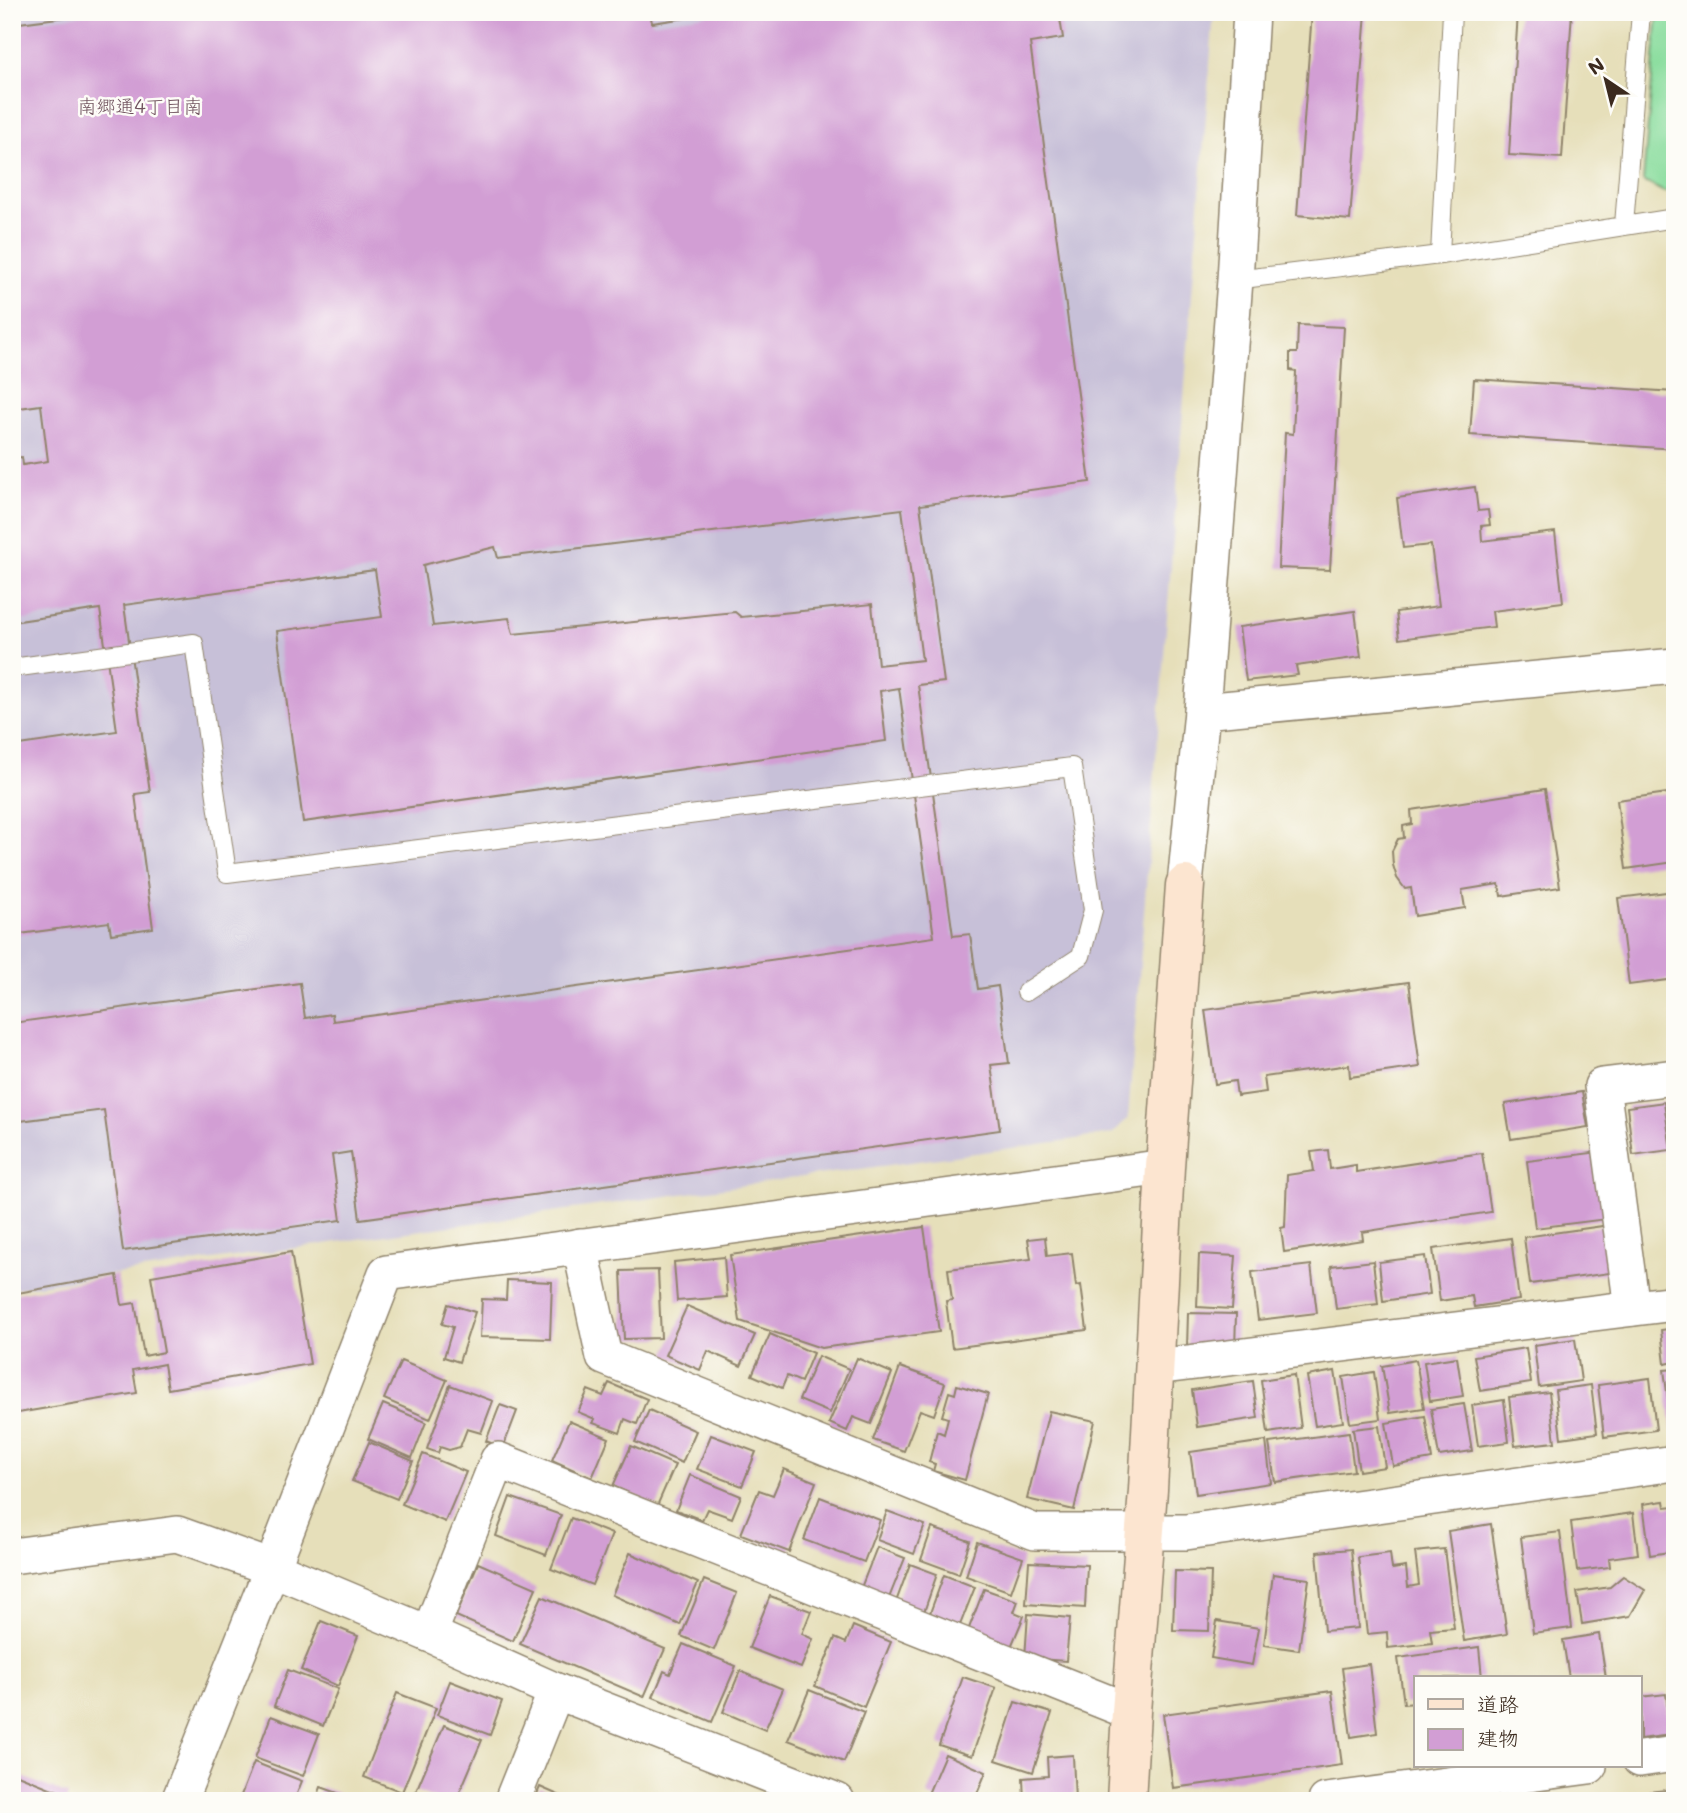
<svg xmlns="http://www.w3.org/2000/svg" width="1687" height="1813" viewBox="0 0 1687 1813" font-family="Mali,'Klee One',sans-serif">
  <rect width="100%" height="100%" fill="#fdfcf7"/>
  <filter id="ink" filterUnits="userSpaceOnUse"><feTurbulence type="fractalNoise" baseFrequency=".0143" numOctaves="2"/><feDisplacementMap in="SourceGraphic" scale="14" xChannelSelector="R" yChannelSelector="G"/><feConvolveMatrix kernelMatrix="1 2 1 2 8 2 1 2 1" color-interpolation-filters="sRGB"/></filter>
  <filter id="wash" filterUnits="userSpaceOnUse"><feTurbulence type="fractalNoise" baseFrequency=".00686" numOctaves="4" result="noise"/><feDisplacementMap in="SourceGraphic" scale="28" xChannelSelector="R" yChannelSelector="G"/><feGaussianBlur stdDeviation="1.57" result="paint"/><feColorMatrix in="noise" values="0 0 0 0 0 0 0 0 0 0 0 0 0 0 0 0 0 1.4 0 .05"/><feComposite in="paint" operator="in"/></filter>
  <g filter="url(#wash)">
    <rect width="100%" height="100%" fill="#e6dfba"/>
    <path fill="#c7c0d8" d="M12,12H1214L1128,1118L1112,1134L372,1237L12,1289Z"/>
    <path fill="#8add9e" stroke="#62845e" stroke-width="2" d="M1658,12H1675V191L1664,192L1643,181Z"/>
    <g id="blocks">
      <g fill="#d29ed4" fill-rule="evenodd">
        <path d="M104,12H650L652,23L725,12H1059L1063,38L1030,43L1090,482L920,505L944,682L918,685L953,936L970,934L978,989L998,986L1009,1063L991,1065L1000,1130L360,1219L351,1152L332,1155L341,1220L123,1251L104,1110L12,1122V1023L300,983L305,1018L332,1014L333,1021L934,937L899,688L880,691L886,741L303,822L277,631L382,617L375,570L124,605L150,792L135,794L153,928L111,934L109,922L12,935V746L117,731L100,609L12,622V458L22,457L23,465L48,461L41,405L12,409V24ZM902,509L922,660L878,665L872,604L741,617L735,612L513,634L509,618L433,626L423,565L495,547L498,558Z"/>
        <path d="M1312,12H1366L1350,220L1297,215Z"/>
        <path d="M1518,12H1572L1562,158L1509,155Z"/>
        <path d="M1298,325L1344,327L1330,570L1278,568L1285,433L1293,434L1296,371L1290,370V353H1297Z"/>
        <path d="M1474,379L1675,392V449L1470,435Z"/>
        <path d="M1475,487L1478,511L1488,510L1490,525L1481,526L1482,541L1555,532L1563,602L1492,611L1494,627L1399,639L1396,612L1439,606L1431,545L1403,548L1397,498Z"/>
        <path d="M1355,611L1361,657L1296,666L1298,675L1246,681L1239,627Z"/>
        <path d="M1545,789L1560,887L1501,896L1499,884L1462,890L1465,908L1415,916L1411,888L1405,889L1397,878L1393,865L1392,851L1398,839L1404,838L1403,826L1412,824L1411,810Z"/>
        <path d="M1675,792V862L1626,869L1617,800Z"/>
        <path d="M1675,891V979L1629,985L1618,898Z"/>
        <path d="M1409,982L1420,1067L1350,1077L1349,1065L1264,1077L1266,1092L1237,1096L1235,1081L1215,1084L1205,1010Z"/>
        <path d="M1582,1092L1588,1127L1511,1139L1505,1104Z"/>
        <path d="M1664,1102L1671,1150L1633,1155L1627,1107Z"/>
        <path d="M1328,1150L1330,1169L1356,1165V1172L1482,1153L1491,1212L1362,1232L1363,1240L1284,1252L1281,1228L1285,1227L1287,1175L1314,1171L1311,1152Z"/>
        <path d="M1599,1152L1607,1219L1535,1228L1527,1161Z"/>
        <path d="M1671,1190H1675V1208H1673Z"/>
        <path d="M1610,1225L1617,1272L1530,1284L1524,1237Z"/>
        <path d="M924,1227L939,1332L821,1348L740,1321L730,1255Z"/>
        <path d="M1045,1237L1047,1256L1072,1253L1076,1286L1081,1285L1087,1330L952,1348L946,1301L952,1300L948,1269L1031,1259L1028,1239Z"/>
        <path d="M1511,1238L1519,1300L1474,1307L1472,1296L1440,1301L1433,1249Z"/>
        <path d="M291,1252L310,1364L168,1389L164,1364L133,1370L137,1393L12,1414V1294L117,1275L122,1305L135,1303L144,1356L164,1352L151,1276Z"/>
        <path d="M1199,1254L1236,1256L1232,1309L1197,1307Z"/>
        <path d="M1425,1256L1430,1294L1383,1301L1379,1262Z"/>
        <path d="M724,1257L727,1297L677,1301L674,1262Z"/>
        <path d="M1373,1261L1378,1304L1336,1309L1331,1266Z"/>
        <path d="M1311,1265L1317,1313L1258,1320L1252,1272Z"/>
        <path d="M658,1270L661,1338L624,1339L621,1271Z"/>
        <path d="M507,1280L552,1282L550,1339L480,1337L482,1299L506,1300Z"/>
        <path d="M448,1304L475,1312L459,1362L444,1357L453,1327L442,1324Z"/>
        <path d="M687,1306L755,1335L741,1366L708,1351L700,1370L665,1355Z"/>
        <path d="M1188,1313L1236,1314L1235,1350L1187,1348Z"/>
        <path d="M1675,1328V1362L1665,1364L1661,1330Z"/>
        <path d="M770,1334L813,1353L801,1382L787,1376L782,1388L752,1375Z"/>
        <path d="M1575,1339L1581,1381L1539,1387L1534,1345Z"/>
        <path d="M1526,1348L1531,1383L1480,1391L1474,1356Z"/>
        <path d="M818,1356L849,1369L830,1413L799,1400Z"/>
        <path d="M1457,1357L1463,1396L1430,1401L1424,1362Z"/>
        <path d="M857,1358L892,1373L871,1424L853,1417L847,1431L829,1423Z"/>
        <path d="M1416,1360L1424,1408L1390,1413L1382,1366Z"/>
        <path d="M401,1361L447,1380L430,1419L384,1399Z"/>
        <path d="M900,1367L945,1383L934,1415L920,1410L904,1451L873,1440Z"/>
        <path d="M1675,1369V1429L1672,1430L1664,1370Z"/>
        <path d="M1335,1371L1343,1422L1315,1426L1307,1376Z"/>
        <path d="M1374,1372L1380,1419L1350,1423L1343,1377Z"/>
        <path d="M1294,1375L1301,1428L1268,1433L1261,1380Z"/>
        <path d="M1650,1378L1656,1430L1604,1437L1598,1385Z"/>
        <path d="M1253,1381L1258,1418L1197,1427L1192,1390Z"/>
        <path d="M609,1383L647,1399L637,1424L625,1419L620,1433L593,1423L595,1419L578,1412L588,1390L603,1396Z"/>
        <path d="M450,1385L493,1401L481,1433L467,1429L460,1447L449,1450L440,1447L438,1453L427,1449Z"/>
        <path d="M957,1385L988,1394L965,1480L933,1471L935,1464L929,1462L937,1431L944,1434L948,1418L942,1416L949,1392L955,1394Z"/>
        <path d="M1591,1385L1597,1433L1561,1438L1555,1390Z"/>
        <path d="M1549,1392L1555,1442L1515,1446L1509,1397Z"/>
        <path d="M1504,1400L1509,1442L1478,1446L1472,1405Z"/>
        <path d="M383,1404L426,1422L412,1458L368,1439Z"/>
        <path d="M1464,1404L1472,1451L1439,1456L1431,1409Z"/>
        <path d="M500,1405L517,1411L503,1448L486,1441Z"/>
        <path d="M649,1410L696,1431L682,1463L635,1442Z"/>
        <path d="M1049,1411L1095,1421L1074,1510L1027,1499Z"/>
        <path d="M1425,1416L1432,1459L1393,1466L1386,1423Z"/>
        <path d="M569,1421L609,1438L592,1478L552,1460Z"/>
        <path d="M1379,1426L1385,1467L1359,1471L1353,1429Z"/>
        <path d="M1349,1432L1354,1471L1275,1482L1269,1443Z"/>
        <path d="M711,1435L756,1452L742,1486L697,1469Z"/>
        <path d="M1266,1441L1271,1483L1196,1494L1190,1452Z"/>
        <path d="M369,1442L413,1461L397,1499L352,1481Z"/>
        <path d="M631,1446L675,1465L657,1506L613,1486Z"/>
        <path d="M423,1454L466,1472L445,1522L402,1504Z"/>
        <path d="M784,1469L816,1482L789,1552L741,1534L759,1490L773,1495Z"/>
        <path d="M690,1475L741,1496L732,1518L707,1509L702,1520L676,1510Z"/>
        <path d="M510,1497L561,1515L546,1555L496,1536Z"/>
        <path d="M820,1497L880,1520L864,1562L804,1540Z"/>
        <path d="M1664,1501L1665,1507L1675,1506V1551L1650,1555L1643,1504Z"/>
        <path d="M887,1511L925,1525L914,1554L877,1540Z"/>
        <path d="M1633,1513L1638,1554L1609,1558L1610,1567L1577,1571L1571,1522Z"/>
        <path d="M571,1518L612,1534L592,1585L551,1569Z"/>
        <path d="M1491,1524L1507,1634L1464,1641L1448,1531Z"/>
        <path d="M932,1528L970,1541L959,1574L921,1560Z"/>
        <path d="M1560,1532L1572,1628L1533,1633L1521,1537Z"/>
        <path d="M977,1542L1023,1558L1011,1592L966,1576Z"/>
        <path d="M877,1547L905,1558L887,1603L859,1593Z"/>
        <path d="M1351,1549L1358,1628L1324,1631L1317,1552Z"/>
        <path d="M1444,1549L1454,1628L1430,1630L1432,1643L1388,1648L1387,1632L1367,1634L1358,1557L1390,1553L1392,1569L1406,1567L1408,1587L1419,1585L1415,1552Z"/>
        <path d="M630,1553L698,1583L680,1625L612,1595Z"/>
        <path d="M1029,1562L1087,1565L1085,1608L1026,1604Z"/>
        <path d="M478,1563L536,1588L513,1641L456,1616Z"/>
        <path d="M910,1564L937,1574L924,1612L896,1602Z"/>
        <path d="M1175,1571L1211,1572L1209,1631L1173,1630Z"/>
        <path d="M1273,1574L1309,1579L1299,1650L1264,1645Z"/>
        <path d="M944,1575L975,1587L960,1625L930,1613Z"/>
        <path d="M1623,1576L1645,1590L1630,1616L1582,1624L1577,1592L1610,1587Z"/>
        <path d="M704,1580L737,1593L714,1650L681,1636Z"/>
        <path d="M984,1589L1018,1601L1014,1612L1024,1616L1011,1647L968,1631Z"/>
        <path d="M542,1596L665,1649L644,1697L520,1644Z"/>
        <path d="M770,1596L811,1611L802,1634L813,1639L801,1668L749,1648Z"/>
        <path d="M1028,1614L1070,1618L1066,1661L1025,1658Z"/>
        <path d="M321,1621L358,1636L338,1686L301,1670Z"/>
        <path d="M1217,1621L1259,1628L1252,1665L1211,1658Z"/>
        <path d="M1675,1623V1641H1673L1671,1624Z"/>
        <path d="M853,1626L891,1642L864,1707L815,1686L835,1638L846,1643Z"/>
        <path d="M1599,1634L1606,1678H1569L1563,1640Z"/>
        <path d="M683,1644L736,1666L712,1722L653,1697L664,1671L670,1674Z"/>
        <path d="M1479,1647L1482,1678H1416V1703L1404,1704L1398,1658Z"/>
        <path d="M1369,1664L1377,1733L1351,1737L1342,1668Z"/>
        <path d="M288,1670L338,1689L323,1726L274,1706Z"/>
        <path d="M740,1671L783,1689L765,1730L723,1712Z"/>
        <path d="M963,1677L996,1688L972,1756L939,1745Z"/>
        <path d="M450,1681L502,1701L490,1735L437,1715Z"/>
        <path d="M809,1690L864,1712L844,1762L788,1740Z"/>
        <path d="M1332,1691L1342,1765L1173,1788L1163,1714Z"/>
        <path d="M397,1693L436,1708L402,1792L364,1777Z"/>
        <path d="M1666,1694L1671,1735L1640,1739V1697Z"/>
        <path d="M1015,1702L1052,1713L1033,1772L996,1760Z"/>
        <path d="M271,1716L319,1734L303,1776L255,1758Z"/>
        <path d="M444,1725L482,1740L456,1801H440L416,1791Z"/>
        <path d="M945,1754L986,1772L974,1801H939L927,1796Z"/>
        <path d="M1073,1755L1075,1801H1024L1023,1778L1048,1776L1047,1757Z"/>
        <path d="M254,1762L302,1781L294,1801H247L240,1798Z"/>
        <path d="M15,1774L68,1795L66,1801H12V1781Z"/>
        <path d="M321,1787L357,1800V1801H316Z"/>
        <path d="M540,1787L572,1801H534Z"/>
        <path d="M1675,1789V1801H1631L1630,1794Z"/>
      </g>
    </g>
  </g>
  <g filter="url(#ink)">
    <use href="#blocks" fill-opacity="0" stroke="#90846c" stroke-width="2"/>
    <g fill="none" stroke-linecap="round" stroke-linejoin="round">
      <g stroke="#90846c" stroke-width="20">
        <g id="lane">
          <path d="M1624,225L1641,12"/>
          <path d="M1440,255L1452,12"/>
          <path d="M1235,280L1440,255L1675,218"/>
          <path d="M12,668L194,643L227,873L1072,767L1093,910L1081,956L1026,992"/>
        </g>
      </g>
      <g stroke="#90846c" stroke-width="38">
        <g id="street">
          <path d="M1202,711L1675,666"/>
          <path d="M1185,885L1202,711L1235,280L1251,12"/>
          <path d="M580,1246L604,1357L1035,1532H1186L1675,1463"/>
          <path d="M1632,1308L1602,1086L1675,1077"/>
          <path d="M1155,1367L1675,1303"/>
          <path d="M12,1556L177,1534L272,1568L429,1634L556,1691L837,1801"/>
          <path d="M429,1634L498,1460L1131,1712"/>
          <path d="M1640,1759L1675,1754"/>
          <path d="M179,1801L272,1568L386,1273L1165,1167"/>
          <path d="M512,1801L556,1691"/>
          <path d="M1326,1801L1589,1766"/>
        </g>
      </g>
      <g stroke="#90846c" stroke-width="41">
        <path id="secondary" d="M1126,1801L1131,1712L1148,1490L1165,1167L1185,885"/>
      </g>
      <use href="#lane" stroke="#fff" stroke-width="18"/>
      <use href="#street" stroke="#fff" stroke-width="35"/>
      <use href="#secondary" stroke="#fce5d0" stroke-width="38"/>
    </g>
  </g>
  <g text-anchor="middle" dominant-baseline="central" stroke-width="5" stroke-linejoin="round" paint-order="stroke">
    <g font-size="19" fill="#70535e" stroke="#fdfcf7">
      <text x="140" y="105">南郷通4丁目南</text>
    </g>
  </g>
  <rect width="1687" height="1813" fill="none" stroke="#fdfcf7" stroke-width="42"/>
  <rect x="1414" y="1676" width="228" height="91" fill="#fdfcf7" stroke="#afa8a0" stroke-width="2"/>
  <rect x="1428" y="1699" width="35" height="10" fill="#fce5d0" stroke="#afa8a0" stroke-width="2"/>
  <text x="1477" y="1712" font-size="21" fill="#3b2a1e">道路</text>
  <rect x="1428" y="1729" width="35" height="21" fill="#d29ed4" stroke="#afa8a0" stroke-width="2"/>
  <text x="1477" y="1746" font-size="21" fill="#3b2a1e">建物</text>
  <g transform="translate(1606 80) rotate(325)" stroke="#fdfcf7" stroke-width="5" paint-order="stroke">
  <path d="M0-5L12 26L0 18L-12 26Z" fill="#3b2a1e"/>
  <text y="-10" font-size="19" font-weight="bold" text-anchor="middle" fill="#3b2a1e">N</text>
  </g>
</svg>
